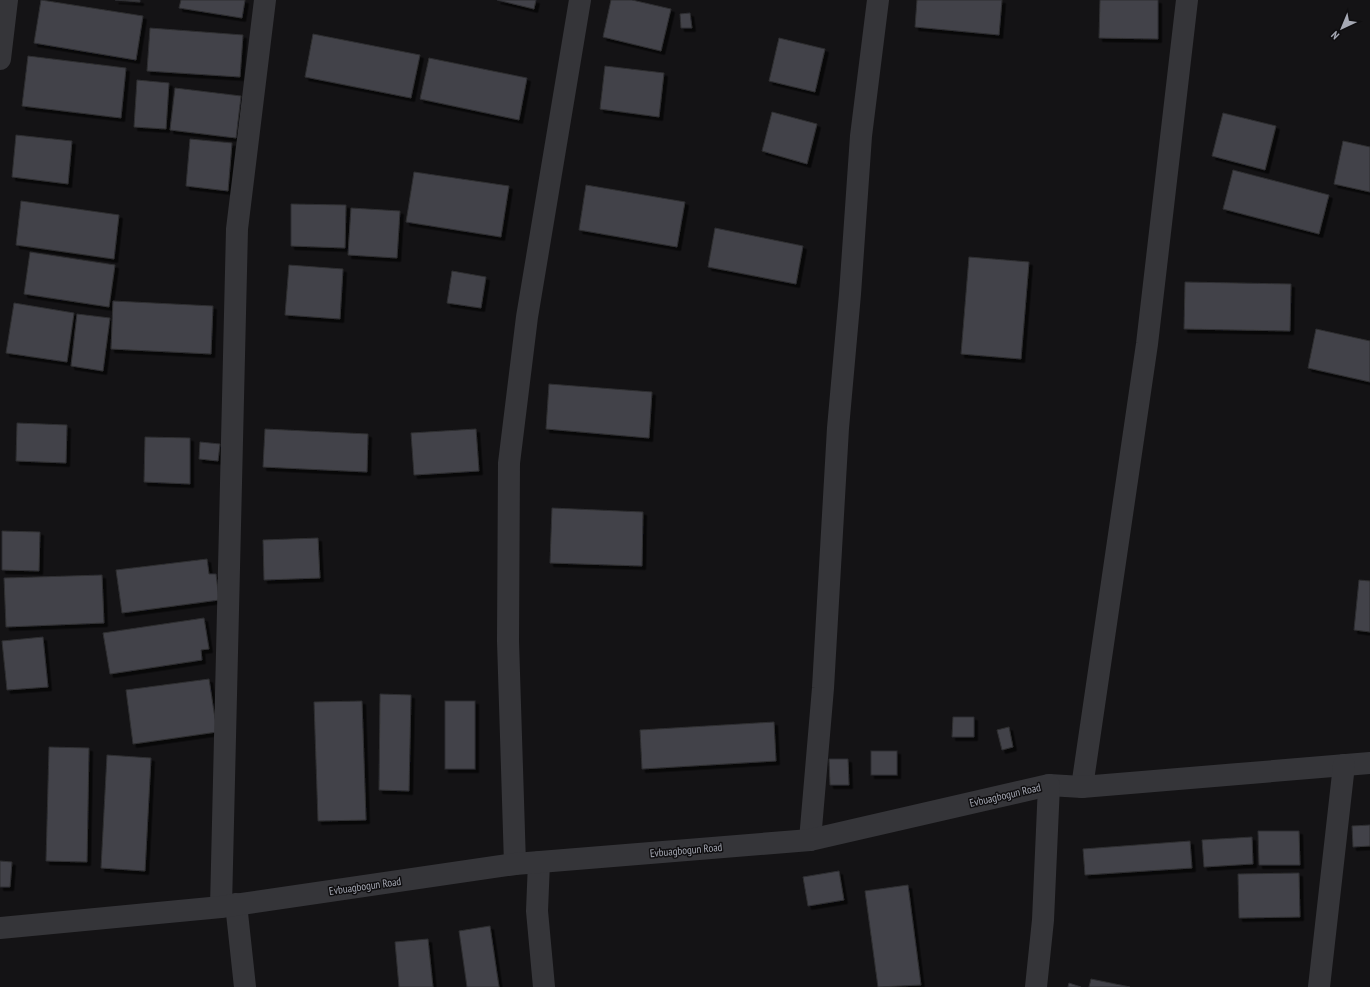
<svg xmlns="http://www.w3.org/2000/svg" width="1370" height="987" viewBox="0 0 1370 987" font-family="'PT Sans Narrow',sans-serif">
  <defs>
    <filter id="shadow"><feDropShadow dx="3.5" dy="3.5" stdDeviation="0" flood-color="#0009"/></filter>
  </defs>
  <rect width="100%" height="100%" fill="#141315"/>
  <g fill="#434348" stroke="#2e2e31" filter="url(#shadow)">
    <path d="M41,0L143,16L136,60L34,43Z"/>
    <path d="M115,0H140V2Z"/>
    <path d="M181,0H245L242,18L179,8Z"/>
    <path d="M497,0H536L534,9Z"/>
    <path d="M611,0H632L671,9L661,51L603,37Z"/>
    <path d="M917,0H1002L999,35L915,27Z"/>
    <path d="M1100,0H1158V39L1099,38Z"/>
    <path d="M690,13L692,28H681L680,14Z"/>
    <path d="M150,28L243,35L240,77L147,71Z"/>
    <path d="M313,34L420,55L411,98L305,77Z"/>
    <path d="M779,38L825,49L815,92L769,81Z"/>
    <path d="M28,56L126,68L121,118L22,106Z"/>
    <path d="M429,58L527,78L519,120L420,99Z"/>
    <path d="M605,66L664,73L659,117L600,109Z"/>
    <path d="M137,80L169,83L166,129L134,127Z"/>
    <path d="M175,88L241,96L236,138L170,130Z"/>
    <path d="M772,112L817,124L807,164L762,151Z"/>
    <path d="M1223,113L1276,126L1265,170L1212,156Z"/>
    <path d="M16,135L72,141L68,184L12,177Z"/>
    <path d="M190,139L232,143L228,191L186,186Z"/>
    <path d="M1343,141L1370,147V192L1334,184Z"/>
    <path d="M1233,170L1329,195L1319,234L1223,209Z"/>
    <path d="M414,172L509,186L501,237L406,222Z"/>
    <path d="M586,185L685,202L677,247L579,230Z"/>
    <path d="M21,201L119,215L114,259L16,245Z"/>
    <path d="M291,204L346,205L345,248L291,246Z"/>
    <path d="M351,208L400,211L397,258L348,255Z"/>
    <path d="M715,228L803,246L796,284L708,267Z"/>
    <path d="M30,252L115,265L109,307L24,294Z"/>
    <path d="M969,257L1029,262L1021,359L961,354Z"/>
    <path d="M289,265L343,269L340,319L285,315Z"/>
    <path d="M452,271L486,277L481,308L447,303Z"/>
    <path d="M1185,282L1291,284L1290,331L1184,329Z"/>
    <path d="M113,301L213,306L211,354L111,349Z"/>
    <path d="M14,303L74,313L67,362L6,353Z"/>
    <path d="M77,314L110,318L103,371L71,366Z"/>
    <path d="M1316,329L1370,341V382L1308,368Z"/>
    <path d="M549,384L652,392L649,438L546,429Z"/>
    <path d="M17,423L67,425L66,463L16,461Z"/>
    <path d="M265,429L368,434L367,472L263,467Z"/>
    <path d="M476,429L479,471L414,475L411,433Z"/>
    <path d="M145,437L190,438V484L144,482Z"/>
    <path d="M200,442L220,444L218,461L199,459Z"/>
    <path d="M552,508L643,512L642,566L550,563Z"/>
    <path d="M2,531L40,532L39,571L2,570Z"/>
    <path d="M318,538L320,578L264,580L263,540Z"/>
    <path d="M207,559L209,574H216L219,600L122,613L116,570Z"/>
    <path d="M102,575L104,623L6,627L4,578Z"/>
    <path d="M1359,580L1370,581V632L1354,630Z"/>
    <path d="M204,618L209,649L201,650L202,660L110,674L103,633Z"/>
    <path d="M43,637L48,687L7,690L2,641Z"/>
    <path d="M209,679L217,732L133,744L126,690Z"/>
    <path d="M380,694L411,695L409,791L379,790Z"/>
    <path d="M362,701L366,820L318,821L314,702Z"/>
    <rect x="445" y="701" width="30" height="68"/>
    <path d="M953,717H974V737H952Z"/>
    <path d="M774,722L776,761L642,769L640,730Z"/>
    <path d="M1009,727L1013,747L1002,750L997,730Z"/>
    <path d="M49,747L89,748L87,862L46,861Z"/>
    <rect x="871" y="751" width="26" height="24"/>
    <path d="M107,755L151,758L145,871L101,868Z"/>
    <path d="M829,759H848L849,785H830Z"/>
    <path d="M1370,825V846L1353,847L1352,826Z"/>
    <path d="M1258,831H1299L1300,865H1259Z"/>
    <path d="M1252,837L1253,864L1204,867L1202,840Z"/>
    <path d="M1190,841L1192,868L1085,875L1083,849Z"/>
    <path d="M0,861L12,862L10,887H0Z"/>
    <path d="M839,871L844,900L808,906L803,877Z"/>
    <path d="M1299,873L1300,917L1239,918L1238,874Z"/>
    <path d="M908,885L921,985L878,987L865,891Z"/>
    <path d="M490,926L499,987H467L459,931Z"/>
    <path d="M428,939L433,987H399L395,942Z"/>
    <path d="M1091,979L1130,987H1089Z"/>
    <path d="M1069,983L1081,987H1068Z"/>
  </g>
  <g fill="none" stroke-linecap="round" stroke-linejoin="round">
    <g stroke="#353539" stroke-width="22">
      <path d="M0,59L7,0"/>
      <path d="M1082,787L1147,344L1187,0"/>
      <path d="M810,840L823,688L838,428L850,294L861,136L878,0"/>
      <path d="M539,862L537,911L544,987"/>
      <path d="M515,864L508,641L509,463L527,317L580,0"/>
      <path d="M236,904L245,987"/>
      <path d="M221,907L237,229L265,0"/>
      <path d="M0,928L221,907L515,864L810,840L1049,785L1082,787L1370,763"/>
      <path d="M1036,987L1043,920L1049,785"/>
      <path d="M1319,987L1344,765"/>
    </g>
  </g>
  <g text-anchor="middle" dominant-baseline="central" stroke-width="3" stroke-linejoin="round" paint-order="stroke">
    <g font-size="11" fill="#a6a9b4" stroke="#0f0e10">
      <text transform="translate(1005 795) rotate(-13)">Evbuagbogun Road</text>
      <text transform="translate(686 850) rotate(-5)">Evbuagbogun Road</text>
      <text transform="translate(365 886) rotate(-8)">Evbuagbogun Road</text>
    </g>
  </g>
  <g transform="translate(1342 28) rotate(224)" stroke="#0f0e10" stroke-width="3" paint-order="stroke">
  <path d="M0-3L7 15L0 10L-7 15Z" fill="#a6a9b4"/>
  <text y="-6" font-size="11" font-weight="bold" text-anchor="middle" fill="#a6a9b4">N</text>
  </g>
</svg>
